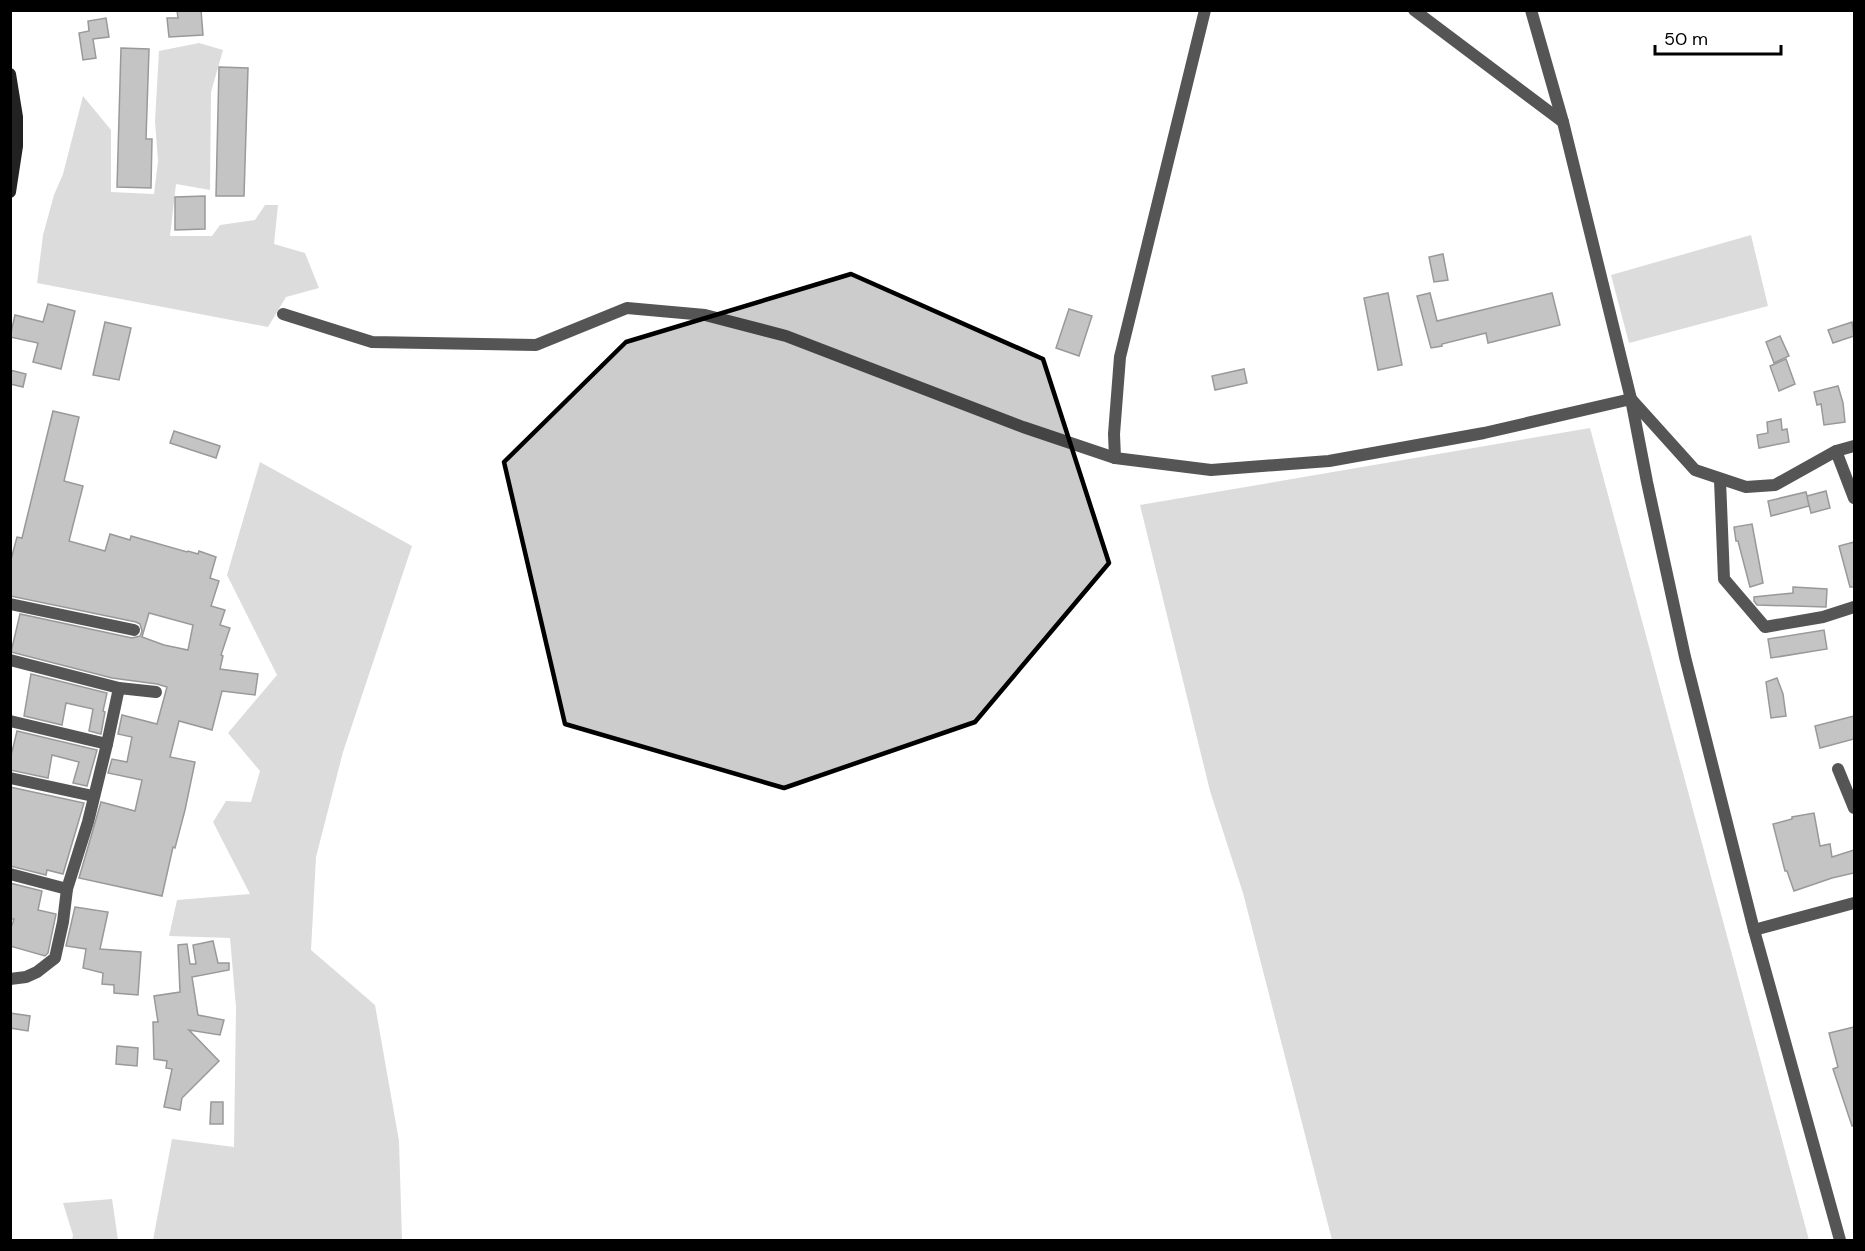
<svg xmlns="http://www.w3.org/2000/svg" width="1865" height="1251" viewBox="0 0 1865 1251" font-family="'DM Sans',sans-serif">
  <rect width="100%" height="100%" fill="#fff"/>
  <g fill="#dcdcdc">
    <path d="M199,43L223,50L211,92L210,190L176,184L170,236H212L220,225L255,220L265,205H278L274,244L305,253L319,288L286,297L268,327L37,283L43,235L54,195L63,174L83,96L111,130V192L154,194L158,161L155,121L159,51Z"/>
    <path d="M1751,235L1768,306L1629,343L1611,275Z"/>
    <path d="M1590,428L1809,1240H1332L1243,893L1210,791L1140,505Z"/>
    <path d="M260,462L412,546L343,752L316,857L311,950L375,1005L399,1141L402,1240H153L172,1139L234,1147L236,1007L230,938L169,936L177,900L250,894L213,822L226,801L251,802L260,771L228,733L277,675L227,575Z"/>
    <path d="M112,1199L118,1240H72L73,1235L63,1203Z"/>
  </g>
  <g fill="#c4c4c4" stroke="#999" stroke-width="1.5" fill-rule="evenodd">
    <path d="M177,10H201L203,35L169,37L167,18H178Z"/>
    <path d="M106,18L109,37L93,39L96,58L83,60L79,33L89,31L88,21Z"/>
    <path d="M121,48L149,49L146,139H152L151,188L117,187Z"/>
    <path d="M219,67L248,68L244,196H216Z"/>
    <path d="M205,196V229L175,230V197Z"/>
    <path d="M1443,254L1448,280L1434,282L1429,257Z"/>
    <path d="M1388,293L1402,365L1378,370L1364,298Z"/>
    <path d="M1430,293L1437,321L1552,293L1560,325L1488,343L1486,333L1442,344V346L1431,348L1417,296Z"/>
    <path d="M48,304L75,311L61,369L33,362L38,343L10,337L15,315L43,322Z"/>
    <path d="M1069,309L1092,316L1079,356L1056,348Z"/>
    <path d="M105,322L131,328L119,380L93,375Z"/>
    <path d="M1852,322L1854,336L1833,343L1828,330Z"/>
    <path d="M1780,336L1789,356L1774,363L1766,342Z"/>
    <path d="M1786,359L1795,384L1779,391L1770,366Z"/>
    <path d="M1244,369L1247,383L1215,390L1212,376Z"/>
    <path d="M10,370L26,374L23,387L10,384Z"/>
    <path d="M1838,386L1843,403L1845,422L1824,425L1821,404L1817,405L1814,392Z"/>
    <path d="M53,411L79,417L64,481L83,486L69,541L105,551L110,534L130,540L131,536L187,552L188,551L198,554L199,551L216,557L210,578L219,581L211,606L225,610L220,625L230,628L221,655L223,656L220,669L258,674L255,695L222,691L212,730L179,721L170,757L195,762L185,810L175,848L173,847L162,896L79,878L101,802L135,811L142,780L108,773L112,759L127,762L132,737L118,734L122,715L157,724L167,687L157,684L112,678L11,652L20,614L132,638L140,636L142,631L140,624L136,622L10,596V563L17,537L22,538ZM149,613L193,625L188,650L164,645L142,637Z"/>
    <path d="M1781,419L1782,430L1787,429L1789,442L1759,448L1757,435L1768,433L1767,422Z"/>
    <path d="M174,431L220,446L216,458L170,443Z"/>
    <path d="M1826,491L1830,508L1811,513L1807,497L1809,506L1771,516L1768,501L1806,492L1807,496Z"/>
    <path d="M1752,524L1763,583L1750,587L1738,541H1736L1734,527Z"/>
    <path d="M1854,542V587H1850L1839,546Z"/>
    <path d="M1793,587L1827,589L1826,607L1757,605L1754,601V597L1793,593Z"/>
    <path d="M1824,630L1827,649L1771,658L1768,639Z"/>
    <path d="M31,674L107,693L103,711L105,712L101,734L89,731L93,709L66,703L62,725L24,716Z"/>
    <path d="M1777,678L1783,694L1786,716L1771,718L1766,682Z"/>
    <path d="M1854,716V739L1820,748L1815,726Z"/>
    <path d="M17,731L97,750L87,786L73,783L79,762L52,755L48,778L10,770V760Z"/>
    <path d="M10,787L84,803L63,874L47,870L46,875L10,866Z"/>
    <path d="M1814,813L1820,846L1830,844L1832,857L1854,850V873L1832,878L1794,891L1787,871H1785L1773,824L1792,819V817Z"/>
    <path d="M10,883L42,891L38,910L56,914L48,953L45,956L10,946V931L14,919H10Z"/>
    <path d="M75,907L108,912L100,949L141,952L138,995L114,993V985L102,984L103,973L83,968L86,949L66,946Z"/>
    <path d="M213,941L218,963H229V970L192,977L198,1015L224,1020L220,1035L189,1030L219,1061L182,1098L180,1110L164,1107L172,1069L166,1068L167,1061L154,1059L153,1022H158L154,996L180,992L178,945L187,944L190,964H196L193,945Z"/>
    <path d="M10,1013L30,1016L28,1031L10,1028Z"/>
    <path d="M1854,1027V1125L1852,1126L1833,1069L1838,1067L1829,1033Z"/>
    <path d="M117,1046L138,1048L137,1066L116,1064Z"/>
    <path d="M211,1102H223V1124H210Z"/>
  </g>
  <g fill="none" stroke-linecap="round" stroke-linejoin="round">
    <g stroke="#555" stroke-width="12">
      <path d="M1414,10L1563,122"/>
      <path d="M1531,10L1563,122L1631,399L1647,482L1685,657L1754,930L1840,1240"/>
      <path d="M283,314L372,342L536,345L627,308L705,315L786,336L1023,427L1115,458L1211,470L1329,461L1484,433L1631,399L1695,470L1746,487L1775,485L1836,451L1854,446"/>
      <path d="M1836,451L1854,498"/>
      <path d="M1115,458L1114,434L1120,357L1205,10"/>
      <path d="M1720,480L1724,579L1765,627L1823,617L1854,607"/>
      <path d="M10,604L134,630"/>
      <path d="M10,660L119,688L156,692"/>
      <path d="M10,721L107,744L88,822L67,889L63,922L55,958L37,972L26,977L10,979"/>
      <path d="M107,744L119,688"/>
      <path d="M1838,769L1854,808"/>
      <path d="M10,778L93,796"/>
      <path d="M10,874L67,889"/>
      <path d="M1754,930L1854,903"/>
    </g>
    <path stroke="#222" stroke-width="12" d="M10,74L17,117V146L10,192"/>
  </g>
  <path fill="#000" fill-opacity="0.2" stroke="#000" stroke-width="4.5" stroke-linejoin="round" d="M851,274L1043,359L1109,563L975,722L784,788L565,724L504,462L626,342Z"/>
  <rect width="1865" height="1251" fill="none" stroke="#000000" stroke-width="24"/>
  <path d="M1655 45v9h126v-9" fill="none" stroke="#000000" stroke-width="3"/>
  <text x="1664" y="45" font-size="18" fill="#000000" stroke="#ffffff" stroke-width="4.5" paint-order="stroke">50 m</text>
</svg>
